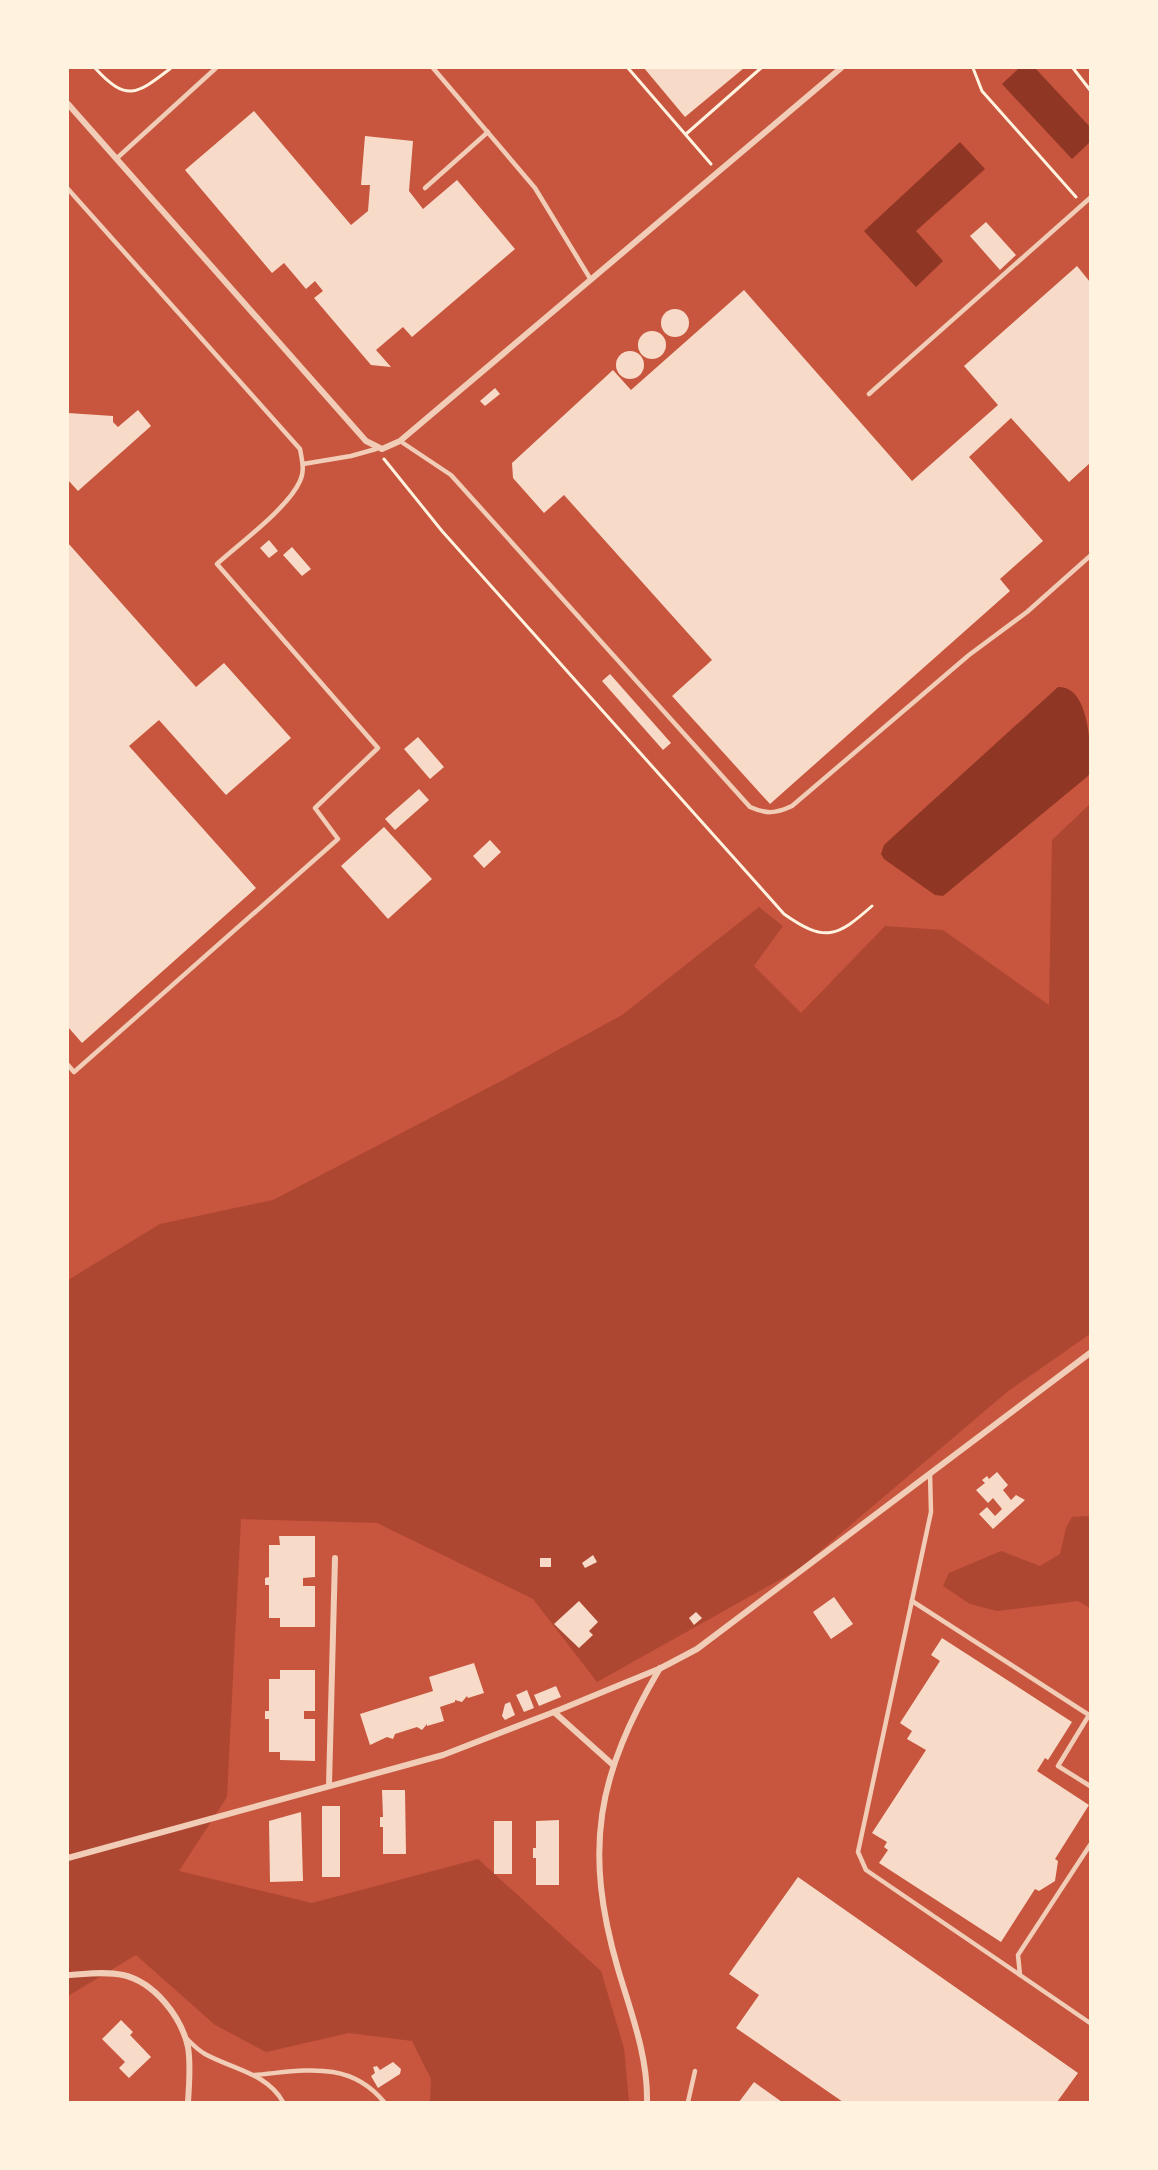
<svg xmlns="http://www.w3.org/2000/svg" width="1158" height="2170" viewBox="0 0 1158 2170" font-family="Roboto,sans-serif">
  <rect width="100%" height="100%" fill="#c8553d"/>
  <g fill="#ae4732">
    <path d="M1090,804V1334L1007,1392L799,1569L597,1682L533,1599L377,1523L241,1519L227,1797L179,1871L312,1903L478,1859L601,1971L624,2048L629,2102H430L431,2079L412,2041L349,2033L266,2052L215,2025L136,1955L68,1996V1280L160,1224L273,1200L503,1080L622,1015L759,907L783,926L754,966L801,1013L885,926L943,930L1049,1005L1052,840Z"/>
    <path d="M1087,1516L1090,1517V1608L1078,1601L997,1611L970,1604L943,1586L949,1573L1001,1551L1040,1566L1060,1554L1066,1528L1072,1517Z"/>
  </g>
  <g fill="#8f3625">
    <path d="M1019,68H1035L1090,127V142L1072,159L1002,84Z"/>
    <path d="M960,142L985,169L916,231L943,261L916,287L864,231Z"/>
    <path d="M1058,687C1090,686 1091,749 1090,773L1088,776L943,896L935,895L884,859L881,854L884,845Z"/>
  </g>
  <g fill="#f7dbc8">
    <path d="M644,68H744L685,117Z"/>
    <path d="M254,111L351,225L368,211L370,185H361L365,136L413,141L409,191L423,209L457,180L515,249L412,337L403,327L376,350L391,367L371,365L314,298L323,291L315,281L306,289L284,263L272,273L185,170Z"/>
    <path d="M986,222L1016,255L1000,270L970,236Z"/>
    <path d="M1077,266L1090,282V463L1069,482L1011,418L969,457L1043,541L1000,579L1010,591L770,804L672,696L712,660L564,495L544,513L513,478L512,463L613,370L631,390L744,290L912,481L998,405L964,366Z"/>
    <circle cx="675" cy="323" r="14"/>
    <circle cx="652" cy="345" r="14"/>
    <circle cx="630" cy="365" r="14"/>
    <path d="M495,388L500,394L485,406L480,401Z"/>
    <path d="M138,410L151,426L78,491L68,480V413L113,416V422L118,427Z"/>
    <path d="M269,540L278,551L269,558L260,548Z"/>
    <path d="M68,543L196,687L224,663L291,738L226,795L159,720L129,746L256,888L82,1043L68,1027Z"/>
    <path d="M292,547L311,569L302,576L283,555Z"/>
    <path d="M610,674L671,743L663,750L602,681Z"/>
    <path d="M418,737L444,767L430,779L404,749Z"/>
    <path d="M419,789L429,800L395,830L385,819Z"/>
    <path d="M384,827L432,879L388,919L341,866Z"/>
    <path d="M490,840L501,852L484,868L473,856Z"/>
    <path d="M997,1472L1008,1485L1003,1490L1011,1500L1016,1495L1025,1500L993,1529L979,1514L987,1507L995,1516L1002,1509L993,1498L988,1503L976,1490L985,1483L982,1480L987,1476L989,1479Z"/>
    <path d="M279,1536H315V1577L303,1578V1586H315V1627H280V1618H269V1585H265V1578L269,1577V1545H280Z"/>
    <path d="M593,1555L597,1562L585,1568L582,1563Z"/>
    <rect x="540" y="1558" width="11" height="9"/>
    <path d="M834,1597L853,1624L831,1639L813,1612Z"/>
    <path d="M579,1601L598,1622L589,1631L593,1635L579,1648L554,1624Z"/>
    <path d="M696,1612L702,1618L694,1625L689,1618Z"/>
    <path d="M942,1638L1072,1722L1048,1760L1045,1758L1037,1771L1089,1805L1055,1859L1058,1861L1055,1881L1039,1891L1035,1889L1001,1942L879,1863L888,1850L884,1847L887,1842L872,1833L926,1750L907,1739L912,1731L900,1723L940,1661L931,1655Z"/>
    <path d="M474,1663L484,1693L468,1698L467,1696L462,1702L455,1700V1702L440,1707L444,1721L427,1726V1724L422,1730L417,1727L395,1734L393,1739L387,1737L370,1745L360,1714L433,1691L429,1677Z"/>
    <path d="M280,1670H315V1711H304V1719H315V1761L280,1760V1752H269V1719H265V1711H269V1679H280Z"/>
    <path d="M556,1686L561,1697L539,1706L534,1695Z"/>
    <path d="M527,1690L534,1708L524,1712L516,1695Z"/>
    <path d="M510,1702L515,1715L505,1720L502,1716L505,1704Z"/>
    <path d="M382,1790H405L406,1854H383V1827H380V1817H383Z"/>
    <rect x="322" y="1806" width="18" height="71"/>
    <path d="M301,1812L303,1881L270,1882L269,1821Z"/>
    <path d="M559,1820V1885H536V1858H533V1848H536V1821Z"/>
    <rect x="494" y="1821" width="18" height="53"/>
    <path d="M798,1877L1078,2073L1057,2102H843L736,2028L759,1995L729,1974Z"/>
    <path d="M121,2020L133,2032L130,2035L151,2057L129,2078L119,2068L125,2062L102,2039Z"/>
    <path d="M393,2062L401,2069L400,2074L378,2088L371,2076L375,2073L373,2067L377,2066L380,2070Z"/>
    <path d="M754,2082L782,2102H739Z"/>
  </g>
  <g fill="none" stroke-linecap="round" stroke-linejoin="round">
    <g stroke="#fff3e0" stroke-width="3">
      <path d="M95,68C127,103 137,94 171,68"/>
      <path d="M628,68L711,164"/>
      <path d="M973,68L982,91L1076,197"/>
      <path d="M1073,68L1090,90"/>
      <path d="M686,134L761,68"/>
      <path d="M384,459L442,531L784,914C825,943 837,937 872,906"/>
    </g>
    <g stroke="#f1ccb7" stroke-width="4.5">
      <path d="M433,68L535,188L591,280"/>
      <path d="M116,159L216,68"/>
      <path d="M425,188L488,132"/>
      <path d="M68,189L300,449C302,460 305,471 300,481C288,508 240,543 217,564L378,748L315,808L338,839L74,1072L68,1065"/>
      <path d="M869,394L1090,198"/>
      <path d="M400,441L451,475L750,807C766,814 775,814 792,806L969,655L1027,612L1090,556"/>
      <path d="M303,464L351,456L376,449"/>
      <path d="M930,1474L931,1512L858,1852L866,1870L1020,1975"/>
      <path d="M912,1601L1089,1715L1058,1766L1090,1786"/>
      <path d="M1090,1845L1018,1955L1020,1975L1090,2023"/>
      <path d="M187,2039C192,2044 198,2050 205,2054C232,2069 267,2073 283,2102"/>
      <path d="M254,2075C303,2071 349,2059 384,2102"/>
      <path d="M688,2102L695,2071"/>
    </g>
    <g stroke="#f1ccb7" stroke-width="6">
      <path d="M68,104L366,441L382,449L400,441L841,68"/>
      <path d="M554,1712L612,1764"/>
      <path d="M329,1785L335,1558"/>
      <path d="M68,1858L443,1755L554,1712L661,1668L697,1649L1090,1353"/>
      <path d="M68,1975C86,1974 105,1971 123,1975C154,1982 181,2016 188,2047C191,2065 189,2085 188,2102"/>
      <path d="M647,2102C648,2056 631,2013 618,1969C583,1849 597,1775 660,1668"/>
    </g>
  </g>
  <rect width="1158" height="2170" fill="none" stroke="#fff3e0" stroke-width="138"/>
</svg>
